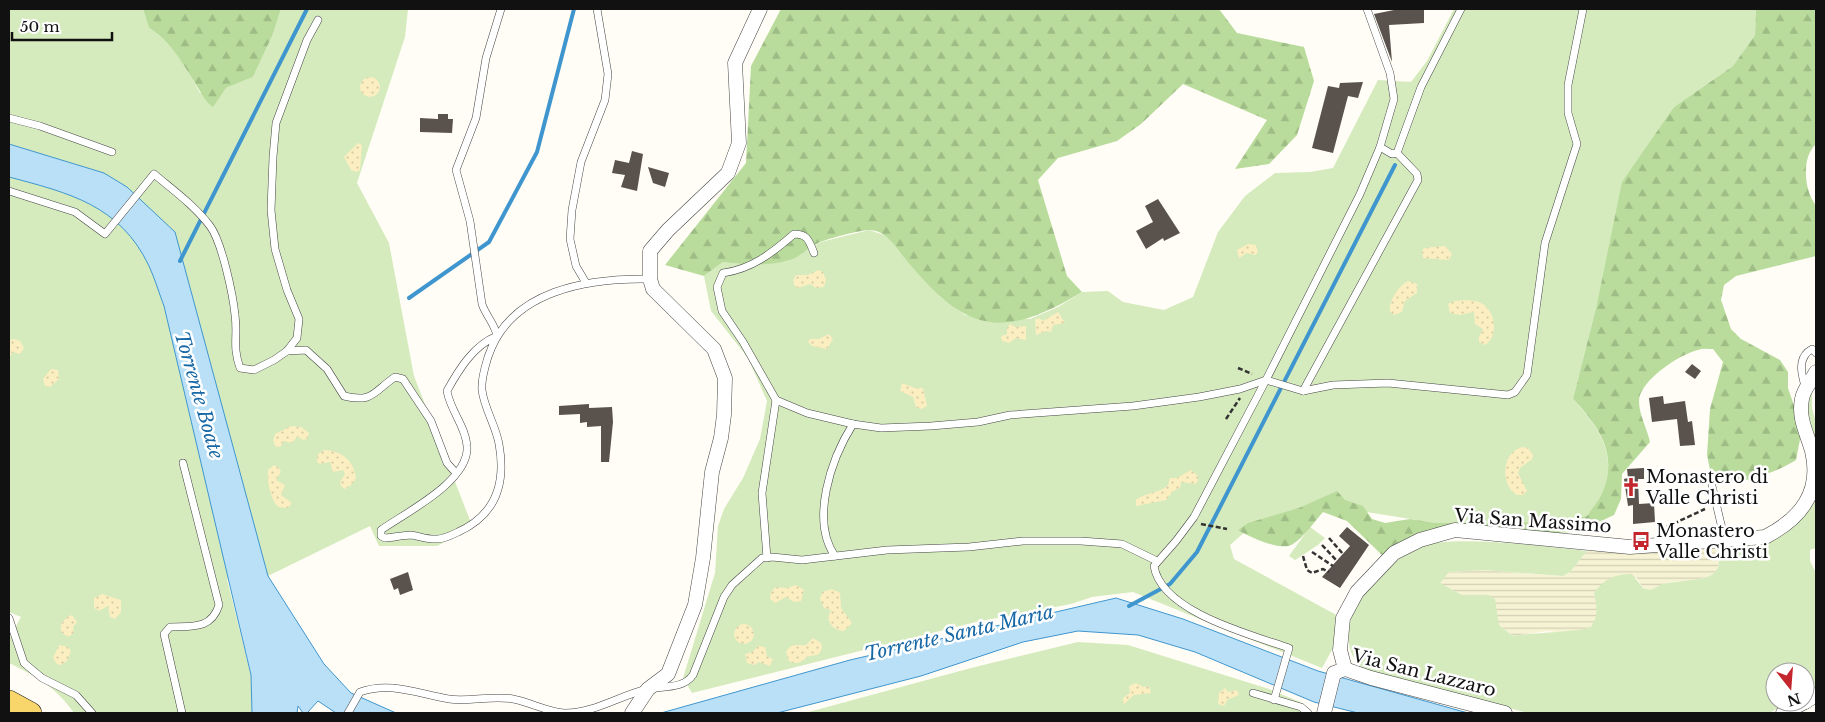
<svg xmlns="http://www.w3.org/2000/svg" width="1825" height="722" viewBox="0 0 1825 722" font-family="'Libre Baskerville',serif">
  <defs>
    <pattern id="farmland-rules" width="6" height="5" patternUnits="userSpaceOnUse" patternTransform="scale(1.25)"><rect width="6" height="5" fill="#f6f3d4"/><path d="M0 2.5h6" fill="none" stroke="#d2cfb5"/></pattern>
    <pattern id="forest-firs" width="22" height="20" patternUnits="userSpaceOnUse" patternTransform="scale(1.25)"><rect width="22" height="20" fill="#b9dc9c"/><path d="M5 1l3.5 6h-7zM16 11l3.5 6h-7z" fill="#9ebc85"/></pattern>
    <pattern id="sand-dots" width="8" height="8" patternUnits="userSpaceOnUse" patternTransform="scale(1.25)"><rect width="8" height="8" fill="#fbeec1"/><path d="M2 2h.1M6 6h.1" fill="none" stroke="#d6cba5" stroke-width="1.8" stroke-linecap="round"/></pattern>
  </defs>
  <rect width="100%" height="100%" fill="#fffdf5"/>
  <path fill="url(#farmland-rules)" d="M1721,547L1718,568L1713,574L1705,578L1663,584L1651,590L1643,588L1636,577L1594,593L1598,612L1596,620L1590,628L1565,633L1547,631L1513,636L1499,625L1488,595H1462L1439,583L1449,572L1484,570L1563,576L1570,572L1587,551Z"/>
  <g fill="#d5ebbd">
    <path d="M9,9H143L149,28C172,42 187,69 200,93L226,88L253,77L273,34L281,9H408L405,37L357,183L389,243L414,376L473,528L437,546H379L370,526L268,576L227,579L251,676L252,713H74C56,687 37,677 9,663V639L21,617L9,612Z"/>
    <path d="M1454,9H1756L1755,35L1733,66L1674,107L1597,304L1573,399C1598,426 1619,455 1602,493C1599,501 1592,509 1587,516L1554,522L1436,523L1322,505L1246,531L1230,545L1234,559L1340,617L1338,639L1322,668L1133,592L1092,597L1071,604L976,622L692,693L683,678L715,573L718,526L724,509L743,478L760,439L767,401L748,358L711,311L704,276L723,262L751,265L788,261L821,242L869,230L887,236L942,298L965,315L1030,319L1058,307L1082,292L1108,291L1123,302L1164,310L1193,297L1218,232L1245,196L1275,173L1310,172L1333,168L1378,80L1411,82L1427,61Z"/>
    <path d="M1812,394V408L1816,422V455L1807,417L1808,396Z"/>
    <path d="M1816,489V548L1810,550V561L1816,573V688L1805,694V672H1775V702H1790L1769,713H1528L1369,672C1350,661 1346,645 1350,624C1353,605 1364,592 1377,579C1388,568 1402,555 1416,548C1449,533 1547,547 1587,551L1570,572L1563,576L1484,570L1449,572L1440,583L1462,595H1488L1495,599L1499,625L1513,636C1539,632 1564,633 1590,628C1599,616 1597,608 1594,593C1603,579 1616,574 1632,574L1643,588L1651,590L1662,584L1705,578L1713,574L1718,568L1721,547C1777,541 1790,542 1816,489Z"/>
    <path d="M1310,527L1325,538L1318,545L1295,560L1289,556Z"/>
    <path d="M1078,642L1128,645L1269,689L1300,702L1310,713H805L971,668Z"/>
  </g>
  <g fill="url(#forest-firs)">
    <path d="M143,9H281L273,34L253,77L226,88L213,107L208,103C190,78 176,44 149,28Z"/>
    <path d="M781,9H1219L1237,33L1304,47L1314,81L1297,135L1269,164L1235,169L1267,120L1183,84L1141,124L1117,141L1058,158L1038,180L1067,276L1082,292C998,343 963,330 903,256C894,244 884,229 868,230C856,231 831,238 820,242C809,247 799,258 787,261C767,266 744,265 723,262L704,276L665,265L746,163L751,66Z"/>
    <path d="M1756,9H1816V144C1804,155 1804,177 1809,192C1810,198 1816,203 1816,210C1818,225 1816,241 1816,256L1736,276L1724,285L1721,300L1731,329L1741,339L1780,360L1788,372V388L1802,429L1796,460C1781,470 1740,487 1722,480C1718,478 1713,473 1710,470L1707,455L1710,409L1723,362L1713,349C1708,349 1702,348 1698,350C1680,354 1639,381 1639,401C1639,415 1647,428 1650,442L1622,474L1621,499L1614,515L1580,531L1548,534L1436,528L1384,557L1347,521L1323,512C1314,522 1304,537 1293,544C1282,552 1249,537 1238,530L1248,523L1299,508L1337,491L1345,500L1363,506L1372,519L1385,523L1410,519L1436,523L1554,522L1587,516C1592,508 1599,501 1602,493C1619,455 1599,426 1573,399L1597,304L1622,182L1674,107L1733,66L1755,35Z"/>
  </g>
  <g fill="url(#sand-dots)">
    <circle cx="370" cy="87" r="10"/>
    <path d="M358,143L362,145L360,170L356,172L351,170L344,157Z"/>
    <path d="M1248,244L1256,245L1258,252L1255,255L1247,253L1239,258L1237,250Z"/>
    <path d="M1445,246L1452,254L1449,260L1423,258L1422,251L1424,248Z"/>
    <path d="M818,270L823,272L826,280L824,287L816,288L810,284L798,288L794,285L793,280L796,275H808Z"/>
    <path d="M1408,281L1417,284V293L1405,301L1402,312L1394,315L1390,312C1388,302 1399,285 1408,281Z"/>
    <path d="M1455,301C1462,300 1472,300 1479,302C1495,308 1500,336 1485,345L1479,342V337L1483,329L1475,324L1474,312L1460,315L1450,313L1448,304Z"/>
    <path d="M1058,312L1065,323L1053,325L1051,332L1046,331L1036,335L1035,319L1039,318L1043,321Z"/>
    <path d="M1010,324L1015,327L1026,326V340L1016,338L1009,343L1002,341L1001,336L1007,334V328Z"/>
    <path d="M829,334L833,339L827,349L812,346L808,342L810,339H819Z"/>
    <path d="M14,339L20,341L24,348L20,354L13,352L9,358V340Z"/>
    <path d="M51,369L58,370L59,379L50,387L45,386L43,379Z"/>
    <path d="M902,383L915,388H923L927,406L921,409L916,407L913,397L900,391Z"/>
    <path d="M291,426L301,427L309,433L308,438L304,440L297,437L292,443L284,441L280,447H276L273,441L275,434Z"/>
    <path d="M1522,447L1528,448L1533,455L1532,459L1520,468L1518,473L1527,491L1523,495H1517C1500,485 1501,453 1522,447Z"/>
    <path d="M325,450C342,451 354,461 356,478L352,484L345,489L341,486L340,482L345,474L343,470L333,472L330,462L320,464L317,462L318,454Z"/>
    <path d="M274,465L279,468L281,472L276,480L285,485L281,495L292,503L288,508L278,507C270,498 267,482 268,470Z"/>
    <path d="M1191,470L1198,476V481L1195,484L1181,482L1180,488L1173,491L1166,500L1136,506V500C1142,494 1165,491 1168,485C1169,483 1169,480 1170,478H1177Z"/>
    <path d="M796,585L804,590L801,601L794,602L786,597L775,603L770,599L771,592L776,587L787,588Z"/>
    <path d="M832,589L840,593L841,608L852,623L844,631C836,631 830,626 828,618L831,610L824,608L820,599L822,592Z"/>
    <path d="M102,594L121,600V612L115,619L110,617L108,606L99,611L94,608V598Z"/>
    <path d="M72,615L77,622L73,627L74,633L68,637L61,632V624L67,617Z"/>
    <circle cx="744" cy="634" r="10"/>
    <path d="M813,638L821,643L822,648L819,654C816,656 810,655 807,657C802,661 797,666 789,661L786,652C792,642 797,646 806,645Z"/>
    <path d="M59,645L68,647L71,651L67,661L61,665L57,664L53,658Z"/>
    <path d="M758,646L765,647L767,656L773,659L770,666L759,662L754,665L747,663L745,654L752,652Z"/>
    <path d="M1136,683L1143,687L1149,686L1151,693L1134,695L1123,705V698L1130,693L1129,686Z"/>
    <path d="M1225,688L1228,692L1237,690L1239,695L1227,700L1224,706L1218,704L1219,693Z"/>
  </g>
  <g fill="#b9e0f7" stroke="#3f96cf">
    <path d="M9,144L104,173L127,187L175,232L268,576L324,664L351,693L396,713H336L318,701L307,713H303L298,706L297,713H252L251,675L164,306C159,293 155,279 149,266C120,205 69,193 9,177Z"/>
    <path d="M1116,598L1183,619L1318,671L1468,713H1358L1314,702L1195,652L1138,635L1078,631L1023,642L921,676L777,713H661L850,660Z"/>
  </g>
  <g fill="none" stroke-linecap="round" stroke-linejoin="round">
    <g stroke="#3f96cf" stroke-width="4">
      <path d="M180,261L307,9"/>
      <path d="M409,298L489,242L537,152L574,9"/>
      <path d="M1129,606L1170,584L1197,552L1395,165"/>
    </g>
  </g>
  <g fill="#5a524d">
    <path d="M1399,9H1424V23L1389,25L1392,62L1374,14Z"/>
    <path d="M1363,82L1358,98L1348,96L1333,153L1312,148L1328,86L1339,88L1340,83Z"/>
    <path d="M438,114H448V119H453L452,133L420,132V118L438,119Z"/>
    <path d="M632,151L643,154L637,191L621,187L625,175L612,173L615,160L629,163Z"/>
    <path d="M648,167L669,173L665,187L653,183Z"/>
    <path d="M1158,199L1180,233L1164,241L1163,238L1146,249L1136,231L1153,222L1145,206Z"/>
    <path d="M1692,364L1701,371L1695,379L1685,372Z"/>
    <path d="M1663,396L1664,404L1685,401L1688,422L1692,421L1695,445L1680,446L1677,419L1652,422L1649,398Z"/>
    <path d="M589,404V408L612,407L613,422L609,462H601V426L587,427V422L580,423V414L559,415V406Z"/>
    <path d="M1644,468V479H1638L1639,504L1654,503L1655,522L1633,524V505L1628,506L1624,479L1628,478L1627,469Z"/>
    <path d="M1347,527L1369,545L1340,588L1322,577L1350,546L1339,536Z"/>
    <path d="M408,572L413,590L400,595L398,588L394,590L390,579Z"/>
  </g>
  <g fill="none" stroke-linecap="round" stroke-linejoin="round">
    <g stroke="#444" stroke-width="8">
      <g id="service">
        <path d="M501,9L486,58L476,118L456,170L470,221L482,304C486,316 495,324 497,336C474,345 459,369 447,391C450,410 466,427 467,446C470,481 405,513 381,530V536L385,538C393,538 402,535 411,535C419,536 428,540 437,539C444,539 452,535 458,532C496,515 506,483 499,444C496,426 484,408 482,390C481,379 485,367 488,357C510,289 590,278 650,279"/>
        <path d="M9,118L40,126L112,152"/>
        <path d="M1380,147L1392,154L1397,153L1421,87L1461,9"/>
        <path d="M9,191L75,212L105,234L154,174C173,190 195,206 210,226C222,242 233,295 235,315C238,336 232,346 240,368L254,370L274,360L287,351L297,338L299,319L287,290L275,249L271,210L273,157L276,123L307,40L318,20"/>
        <path d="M814,253C809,241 808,234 794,234C772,253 752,269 723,273L717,287L722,311L743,342L776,400L807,413L853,424L881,428L931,426L978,422L1010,415L1133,406L1199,397L1240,389L1266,380L1303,391L1333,385L1388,383L1508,395L1515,392L1527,375L1545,243L1577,144L1568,113V85L1583,9"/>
        <path d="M586,283L576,266L570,239L572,210L581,162L605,100L608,74L597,9"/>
        <path d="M287,351L306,350L327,369L344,396C373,403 373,392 395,377L403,379L431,421L447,463L456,473"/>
        <path d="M1806,388C1801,375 1797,357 1812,349L1816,353"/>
        <path d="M1303,391L1418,180L1417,174L1397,153"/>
        <path d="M1712,486L1725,541"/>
        <path d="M835,556C810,520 831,459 853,424"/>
        <path d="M767,558L762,493L776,400"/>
        <path d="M9,618L24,663L42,678L76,695L92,713"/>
        <path d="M1253,693L1301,707L1308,713"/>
        <path d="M1274,700L1289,648C1252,635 1161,612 1154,566L1176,541L1194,517L1266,380L1360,194L1380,147L1394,99L1390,73L1367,9"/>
        <path d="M182,713L164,634L170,627C192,626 211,630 219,605L183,463"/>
        <path d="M348,713L360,692C391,681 418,694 449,699C470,702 492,695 513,699C530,702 547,712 565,713C595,713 620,695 648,689C664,686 683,689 693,675L724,597L732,585L762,558L772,557L802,560L887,550L969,547L1023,541H1081L1122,544L1157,561"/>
      </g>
    </g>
    <g stroke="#444" stroke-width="15">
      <g id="minor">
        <path d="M1345,669L1340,650L1343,618L1357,592L1394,553L1420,540L1455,530L1630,547L1765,537C1800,519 1822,493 1812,451C1807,433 1798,418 1802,399C1803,390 1812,380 1816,372"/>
        <path d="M1805,702L1816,695"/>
        <path d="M632,713L648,689L668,674L695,605L703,558L712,472L721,438L724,415L725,378L714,349L653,289L650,279V251L668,230L728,173L739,143L735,63L760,9"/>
        <path d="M1324,713L1334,673L1345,669L1371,678L1505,713"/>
        <path d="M1783,713L1805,702"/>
      </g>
    </g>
    <g stroke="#222" stroke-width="22">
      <path id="primary" d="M9,701L31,713"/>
    </g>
    <g stroke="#333" stroke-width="2.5" stroke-dasharray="5 2.5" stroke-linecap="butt">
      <path d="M1238,368L1252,374"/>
      <path d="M1226,419L1240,398"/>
      <path d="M1201,524L1227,529"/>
      <path d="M1660,530L1705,509"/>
      <path d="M1329,538L1343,554"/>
      <path d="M1322,545L1337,561"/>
      <path d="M1312,552L1333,566"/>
      <path d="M1303,556L1307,570L1312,573L1323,569L1329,572"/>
    </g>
    <use href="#service" stroke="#fff" stroke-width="7"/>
    <use href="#minor" stroke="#fff" stroke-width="14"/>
    <use href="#primary" stroke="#f9d66b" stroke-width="21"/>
  </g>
  <defs>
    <g id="church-bare" transform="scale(1.5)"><path d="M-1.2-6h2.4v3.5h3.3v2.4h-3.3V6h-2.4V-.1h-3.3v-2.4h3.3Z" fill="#c4262e" stroke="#fff" stroke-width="2.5" paint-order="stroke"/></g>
    <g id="bus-bare" transform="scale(1.5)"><path d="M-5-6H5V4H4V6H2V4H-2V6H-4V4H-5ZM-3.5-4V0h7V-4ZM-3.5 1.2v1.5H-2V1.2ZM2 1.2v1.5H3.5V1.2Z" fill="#c4262e" stroke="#fff" stroke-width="2.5" paint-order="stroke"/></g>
  </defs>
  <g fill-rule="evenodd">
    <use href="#church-bare" x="1631" y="487"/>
    <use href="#bus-bare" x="1641" y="541"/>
  </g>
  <g text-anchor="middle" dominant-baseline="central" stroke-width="5" stroke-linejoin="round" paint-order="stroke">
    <g font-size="18" fill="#111" stroke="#fff" text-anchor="start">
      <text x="1646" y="477">Monastero di<tspan x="1646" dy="21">Valle Christi</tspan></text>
      <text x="1656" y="531">Monastero<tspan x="1656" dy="21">Valle Christi</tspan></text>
    </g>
    <g font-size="18" fill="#111" stroke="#fff">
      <text transform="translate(1533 521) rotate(4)">Via San Massimo</text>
      <text transform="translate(1424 673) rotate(14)">Via San Lazzaro</text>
    </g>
    <g font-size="19" font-style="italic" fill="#1768a6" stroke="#fff">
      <text transform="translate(199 395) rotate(74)">Torrente Boate</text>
      <text transform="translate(959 633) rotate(-13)">Torrente Santa Maria</text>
    </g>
  </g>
  <rect width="1825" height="722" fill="none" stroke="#111111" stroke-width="20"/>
  <g transform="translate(1790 687) rotate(163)"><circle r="24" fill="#ffffff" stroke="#a0a0a0"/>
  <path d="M0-4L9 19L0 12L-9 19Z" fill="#c4262e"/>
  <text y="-8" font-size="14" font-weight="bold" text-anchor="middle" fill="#111111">N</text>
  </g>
  <path d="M12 32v8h100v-8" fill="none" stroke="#111111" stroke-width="2.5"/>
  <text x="20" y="32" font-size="15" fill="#111111" stroke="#ffffff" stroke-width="4" paint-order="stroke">50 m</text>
</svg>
